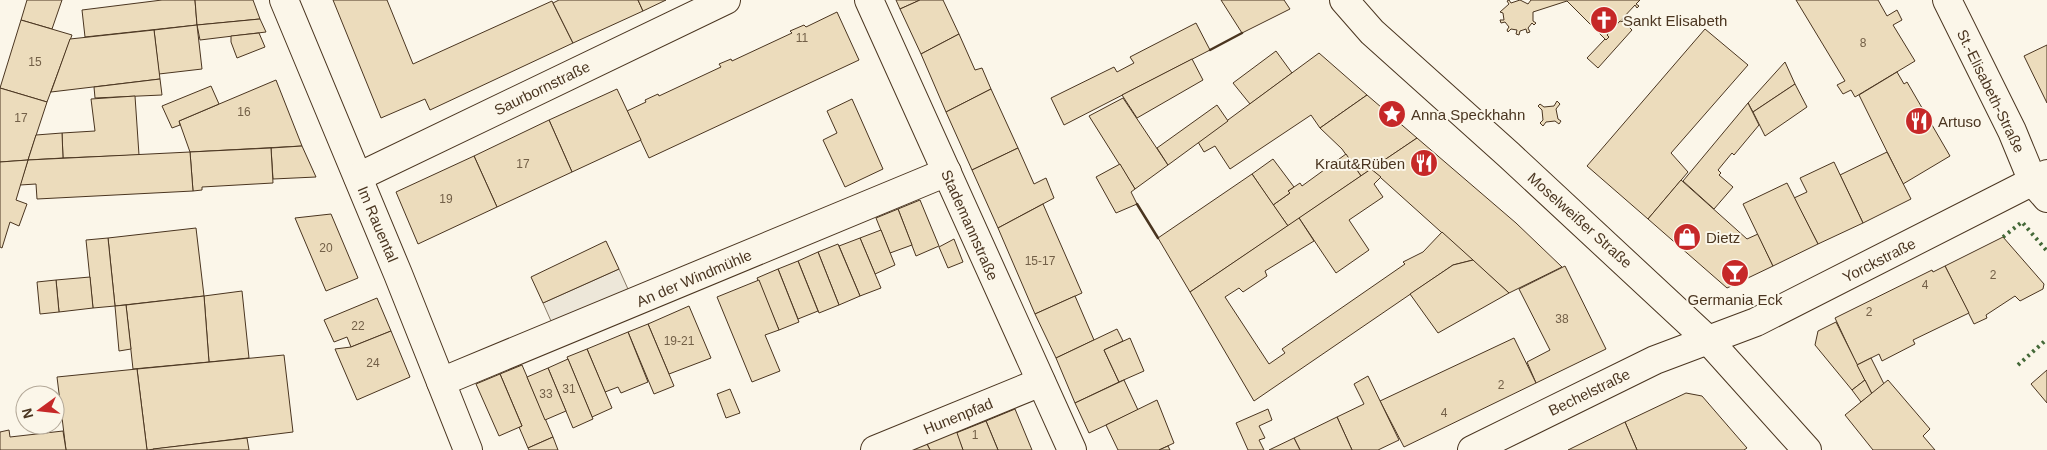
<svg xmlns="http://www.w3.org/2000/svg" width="2047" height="450" viewBox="0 0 2047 450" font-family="Helvetica,sans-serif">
  <rect width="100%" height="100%" fill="#fbf6e9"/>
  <path fill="#ede7d9" stroke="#887966" d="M619,269L632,298L555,330L543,303Z"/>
  <g fill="#ecdcbc" stroke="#4a3520">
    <path d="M27,0H62L52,29L21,20Z"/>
    <path d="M162,0H195L197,25L85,37L82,10Z"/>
    <path d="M195,0H253L260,19L197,25Z"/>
    <path d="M333,0H387L413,64L552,1L573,43L430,110L425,99L381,118Z"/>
    <path d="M559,0H638L643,11L573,43L553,3Z"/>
    <path d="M638,0H666L643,11Z"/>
    <path d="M896,0H920L900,9Z"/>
    <path d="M920,0H943L959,34L921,54L900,9Z"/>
    <path d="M1221,0H1284L1290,9L1242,33Z"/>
    <path d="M1509,0L1511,3L1520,0L1528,4L1531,0H1640L1636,4L1639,6L1637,8L1635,5L1622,19L1624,22L1622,24L1620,21L1607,35L1609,37L1606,40L1567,1L1533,12V21L1536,23L1534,25L1532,23L1528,28L1530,32L1527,33L1526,29L1520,31L1519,35L1516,34L1517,30L1511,29L1508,32L1507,30L1509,27L1505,22L1501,23L1500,20H1504L1503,13L1500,12L1509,4L1507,1Z"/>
    <path d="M1796,0H1878L1887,16L1897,10L1902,20L1893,25L1915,61L1855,97L1851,90L1843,94L1837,85L1845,81Z"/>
    <path d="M837,12L859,60L649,158L627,111L646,102L645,100L658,94L659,96L721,67L719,64L731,59L732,61L792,33L790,31L804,25L806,27Z"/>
    <path d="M260,19L266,32L200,40L197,25Z"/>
    <path d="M21,20L72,35L47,102L0,88Z"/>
    <path d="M1620,21L1624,22L1632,30L1598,68L1587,58L1605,39L1606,40L1609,37L1607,35Z"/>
    <path d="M1196,23L1210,50L1064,125L1051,98L1114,67L1117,72L1134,63L1130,57Z"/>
    <path d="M197,25L202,69L159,74L154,30Z"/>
    <path d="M1705,29L1748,65L1671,153L1688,172L1648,219L1587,166Z"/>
    <path d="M154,30L160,79L51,92L70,39Z"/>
    <path d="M259,33L265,47L237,58L231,42V36Z"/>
    <path d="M959,34L975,70L982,68L991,89L946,112L921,54Z"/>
    <path d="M2047,45V103L2024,56Z"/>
    <path d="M1276,51L1292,73L1250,104L1233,83Z"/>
    <path d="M1319,53L1367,95L1320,128L1311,115L1230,169L1215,146L1204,152L1198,142Z"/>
    <path d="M1192,59L1203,80L1137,118L1122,95Z"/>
    <path d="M1785,62L1795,84L1753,112L1748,103Z"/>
    <path d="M1897,72L1904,84L1907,82L1950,156L1903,184L1859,95Z"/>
    <path d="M160,79L162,95L95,98L94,87Z"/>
    <path d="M276,80L302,146L190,152L179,121Z"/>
    <path d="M1795,84L1807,107L1765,136L1753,112Z"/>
    <path d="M211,86L219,104L179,121L180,125L172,128L162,106Z"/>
    <path d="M0,88L47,102L28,160L0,162Z"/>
    <path d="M617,89L641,140L572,172L549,120Z"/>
    <path d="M991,89L1018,148L972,170L946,112Z"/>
    <path d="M1367,95L1417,138L1361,176L1342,149L1320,128Z"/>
    <path d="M135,96L139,155L63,158L62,133L95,131L91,99Z"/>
    <path d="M1123,98L1168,165L1135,189L1089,116Z"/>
    <path d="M852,99L883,169L845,187L823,140L837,133L827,111Z"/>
    <path d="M1557,101L1560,104L1556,109L1558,119L1561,121L1559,124L1555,121L1546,122L1543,126L1540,123L1543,120L1542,110L1538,106L1540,104L1544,107L1554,106Z"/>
    <path d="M1748,103L1759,125L1734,155L1732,153L1718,170L1721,173L1719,175L1733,187L1714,209L1683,181Z"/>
    <path d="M1217,105L1228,121L1168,165L1157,148Z"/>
    <path d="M549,120L572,172L497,207L474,156Z"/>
    <path d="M62,133L63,158L28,160L36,135Z"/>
    <path d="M1417,138L1516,223L1562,267L1509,293L1371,169Z"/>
    <path d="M302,146L316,177L273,179L271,148Z"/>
    <path d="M271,148L273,183L202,187V190L193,191L190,152Z"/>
    <path d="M1018,148L1034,184L1046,178L1054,198L998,228L972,170Z"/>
    <path d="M190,152L193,191L37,199L36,184L20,185L28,160Z"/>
    <path d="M1887,152L1911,199L1863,223L1840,175Z"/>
    <path d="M1346,154L1361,176L1288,226L1273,205L1290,193L1288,191L1300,183L1302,186Z"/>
    <path d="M474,156L497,207L418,244L396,192Z"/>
    <path d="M1273,159L1294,187L1288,191L1290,193L1273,205L1252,174Z"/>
    <path d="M28,160L16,200L27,204L19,226L10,222L2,248L0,247V162Z"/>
    <path d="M1834,162L1863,223L1818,244L1794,198L1807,192L1800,178Z"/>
    <path d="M1120,164L1135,189L1131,192L1137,204L1116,213L1096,177Z"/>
    <path d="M1371,169L1381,177L1374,184L1383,197L1349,220L1369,250L1336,273L1299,218Z"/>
    <path d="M1252,174L1288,226L1190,292L1158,238Z"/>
    <path d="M1681,180L1747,239L1758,234L1773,266L1727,288L1648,219Z"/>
    <path d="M1787,183L1818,244L1773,266L1743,204Z"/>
    <path d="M920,200L939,246L916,256L898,209Z"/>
    <path d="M1043,204L1082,293L1035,314L998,228Z"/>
    <path d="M898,209L912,245L890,253L876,218Z"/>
    <path d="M331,214L358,278L326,291L295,218Z"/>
    <path d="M1299,218L1314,241L1265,271L1267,276L1243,292L1239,288L1225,297L1269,364L1285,353L1282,349L1405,264L1403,262L1423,252L1442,232L1473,260L1453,265L1254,401L1190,292Z"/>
    <path d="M196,228L204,296L115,306L108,238Z"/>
    <path d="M881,230L895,265L875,274L860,238Z"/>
    <path d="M2003,237L2044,284L2043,289L2020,301L2015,296L1986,315L1987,318L1974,324L1945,266Z"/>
    <path d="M108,238L115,306L93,308L86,240Z"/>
    <path d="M860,238L881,288L860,296L839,246Z"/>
    <path d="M954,239L963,262L948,268L939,247Z"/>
    <path d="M606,241L619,269L543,303L531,277Z"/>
    <path d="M838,244L860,296L839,305L818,252Z"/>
    <path d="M818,252L839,305L819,313L798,261Z"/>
    <path d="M1473,260L1509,293L1438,333L1410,294L1453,265Z"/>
    <path d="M798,261L818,311L798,319L778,269Z"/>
    <path d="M1565,266L1606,349L1536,383L1527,362L1550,350L1519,289Z"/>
    <path d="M1945,266L1969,313L1913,340L1915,344L1882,361L1879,354L1857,365L1835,318L1932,270L1933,272Z"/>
    <path d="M778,269L799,322L779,330L757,278Z"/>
    <path d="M90,277L93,308L59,312L56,280Z"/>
    <path d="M56,280L59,312L40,314L37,282Z"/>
    <path d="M759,280L779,330L765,335L780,371L752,382L717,297Z"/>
    <path d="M242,291L249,358L209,362L204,296Z"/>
    <path d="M204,296L209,362L133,369L126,305Z"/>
    <path d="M1075,296L1094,340L1056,358L1035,314Z"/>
    <path d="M377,298L391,331L351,347L347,337L334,342L324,320Z"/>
    <path d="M126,305L131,349L119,351L115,306Z"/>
    <path d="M689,306L711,358L669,374L648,324Z"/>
    <path d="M1836,322L1865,380L1852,390L1815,345L1818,331Z"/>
    <path d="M648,324L674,386L654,394L628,332Z"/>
    <path d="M1117,329L1123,341L1104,350L1119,382L1075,403L1056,358Z"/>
    <path d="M391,331L410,377L357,400L335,349L351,347Z"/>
    <path d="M628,332L648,382L621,393L618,387L605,392L587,349Z"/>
    <path d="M1130,338L1144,371L1119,382L1104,350Z"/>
    <path d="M1514,338L1536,383L1404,447L1380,401Z"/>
    <path d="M587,349L612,408L592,417L567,357Z"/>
    <path d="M284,355L293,432L147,450L137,369Z"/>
    <path d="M1871,358L1884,384L1872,394L1857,365Z"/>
    <path d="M568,359L593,419L573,428L548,368Z"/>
    <path d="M522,365L553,437L528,448L519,427L522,426L500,374Z"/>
    <path d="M548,368L566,411L545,420L527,377Z"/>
    <path d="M137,369L147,450H66L57,377Z"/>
    <path d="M2047,370V403L2031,384Z"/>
    <path d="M500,374L522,426L499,436L476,384Z"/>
    <path d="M1368,376L1399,440L1378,450H1352L1337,417L1364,404L1354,384Z"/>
    <path d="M1124,380L1138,410L1089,433L1075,403Z"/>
    <path d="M1865,380L1872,394L1861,402L1852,390Z"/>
    <path d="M1888,380L1930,429L1923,436L1935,450H1873L1845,415Z"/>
    <path d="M730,389L740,413L726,418L717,394Z"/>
    <path d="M1686,393L1702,396L1747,448L1744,450H1637L1625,422Z"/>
    <path d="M1157,400L1174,443L1159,450H1118L1106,425Z"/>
    <path d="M1015,409L1032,450H998L986,421Z"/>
    <path d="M1268,409L1272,420L1259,426L1265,438L1259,440L1264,450H1248L1236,423Z"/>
    <path d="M1337,417L1352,450H1300L1294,438Z"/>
    <path d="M986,421L998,450H963L956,433Z"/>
    <path d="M1625,422L1637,450H1568Z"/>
    <path d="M9,430L10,437L63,431L66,450H0V432Z"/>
    <path d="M956,430L963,450H930L926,442Z"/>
    <path d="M553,437L558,450H529L528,448Z"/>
    <path d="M247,438L249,450H153V449Z"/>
    <path d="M1294,438L1300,450H1269Z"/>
    <path d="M926,442L930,450H907Z"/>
    <path d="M1168,446L1170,450H1159Z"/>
  </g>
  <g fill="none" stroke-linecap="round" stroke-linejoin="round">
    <g stroke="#4a3520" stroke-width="30">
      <g id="minor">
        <path d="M284,0L398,274L468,450"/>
        <path d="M869,0L1072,450"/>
        <path d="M1947,0L2012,131L2033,182L2047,198"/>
        <path d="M358,177L726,0"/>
        <path d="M441,382L947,172"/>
        <path d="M875,450L1041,382"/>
        <path d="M1472,450L1655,360L1756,322L2047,174"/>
      </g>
    </g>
    <g stroke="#4a3520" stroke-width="30">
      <path id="tertiary" d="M1344,0L1372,32L1509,155L1708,340L1807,450"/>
    </g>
    <use href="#minor" stroke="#fbf6e9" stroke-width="28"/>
    <use href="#tertiary" stroke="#fbf6e9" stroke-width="28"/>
    <g stroke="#436837" stroke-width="4" stroke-dasharray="2.5 4" stroke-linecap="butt">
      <path d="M2003,237L2022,222L2047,251"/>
      <path d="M1758,301L1765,297"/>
      <path d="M2018,365L2047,339"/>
    </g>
    <g stroke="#4a3520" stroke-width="2.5">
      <path d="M1210,50L1242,33"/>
      <path d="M1137,204L1158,238"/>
    </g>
  </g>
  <defs>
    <g id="church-disc" transform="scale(1.4375)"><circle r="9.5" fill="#c62828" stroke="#fbf6e9"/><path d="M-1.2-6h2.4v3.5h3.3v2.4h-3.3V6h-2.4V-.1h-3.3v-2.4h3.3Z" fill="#fff"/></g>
    <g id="sight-disc" transform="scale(1.4375)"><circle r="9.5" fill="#c62828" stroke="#fbf6e9"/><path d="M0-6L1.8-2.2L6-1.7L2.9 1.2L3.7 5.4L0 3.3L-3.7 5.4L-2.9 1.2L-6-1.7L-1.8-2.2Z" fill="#fff"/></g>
    <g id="restaurant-disc" transform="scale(1.4375)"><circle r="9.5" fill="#c62828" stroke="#fbf6e9"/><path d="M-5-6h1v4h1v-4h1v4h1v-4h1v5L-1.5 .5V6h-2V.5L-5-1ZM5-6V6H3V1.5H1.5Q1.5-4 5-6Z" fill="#fff"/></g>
    <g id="shop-disc" transform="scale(1.4375)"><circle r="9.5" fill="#c62828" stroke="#fbf6e9"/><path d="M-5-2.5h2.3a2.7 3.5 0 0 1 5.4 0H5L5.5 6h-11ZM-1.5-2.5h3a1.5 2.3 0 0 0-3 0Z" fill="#fff"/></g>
    <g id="bar-disc" transform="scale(1.4375)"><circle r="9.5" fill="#c62828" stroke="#fbf6e9"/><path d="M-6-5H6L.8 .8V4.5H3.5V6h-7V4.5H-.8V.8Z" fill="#fff"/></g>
  </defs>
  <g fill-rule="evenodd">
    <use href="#church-disc" x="1604" y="20"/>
    <use href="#sight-disc" x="1392" y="114"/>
    <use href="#restaurant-disc" x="1919" y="121"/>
    <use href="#restaurant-disc" x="1424" y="163"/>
    <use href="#shop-disc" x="1687" y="237"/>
    <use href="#bar-disc" x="1735" y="273"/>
  </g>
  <g text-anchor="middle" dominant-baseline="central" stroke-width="4" stroke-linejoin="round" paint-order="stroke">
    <g font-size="12" fill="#725f47">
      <text x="802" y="38">11</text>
      <text x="1863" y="43">8</text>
      <text x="35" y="62">15</text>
      <text x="244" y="112">16</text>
      <text x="21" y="118">17</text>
      <text x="523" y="164">17</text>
      <text x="446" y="199">19</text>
      <text x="326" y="248">20</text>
      <text x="1040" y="261">15-17</text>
      <text x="1993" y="275">2</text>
      <text x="1925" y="285">4</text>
      <text x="1869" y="312">2</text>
      <text x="1562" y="319">38</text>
      <text x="358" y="326">22</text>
      <text x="679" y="341">19-21</text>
      <text x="373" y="363">24</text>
      <text x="1501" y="385">2</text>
      <text x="569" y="389">31</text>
      <text x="546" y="394">33</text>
      <text x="1444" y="413">4</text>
      <text x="975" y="435">1</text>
    </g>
    <g font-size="15" fill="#4a3520" stroke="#fbf6e9" text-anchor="start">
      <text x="1623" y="20">Sankt Elisabeth</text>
      <text x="1411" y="114">Anna Speckhahn</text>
      <text x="1938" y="121">Artuso</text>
      <text x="1405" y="163" text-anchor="end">Kraut&amp;Rüben</text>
      <text x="1706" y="237">Dietz</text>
      <text x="1735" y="299" text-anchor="middle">Germania Eck</text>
    </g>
    <g font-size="15" fill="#4a3520" stroke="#fbf6e9">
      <text transform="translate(542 88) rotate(-26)">Saurbornstraße</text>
      <text transform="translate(1991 91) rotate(64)">St.-Elisabeth-Straße</text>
      <text transform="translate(1580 220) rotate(42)">Moselweißer Straße</text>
      <text transform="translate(378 224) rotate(67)">Im Rauental</text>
      <text transform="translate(970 225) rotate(66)">Stademannstraße</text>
      <text transform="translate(1879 260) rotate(-27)">Yorckstraße</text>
      <text transform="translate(694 278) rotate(-23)">An der Windmühle</text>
      <text transform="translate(1589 392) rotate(-26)">Bechelstraße</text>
      <text transform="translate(958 416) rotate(-22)">Hunenpfad</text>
    </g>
  </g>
  <g transform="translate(40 410) rotate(255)"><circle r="24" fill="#fbf6e9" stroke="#b4a999"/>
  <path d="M0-4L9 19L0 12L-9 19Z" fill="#c62828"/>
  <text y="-8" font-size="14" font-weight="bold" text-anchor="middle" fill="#4a3520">N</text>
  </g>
</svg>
